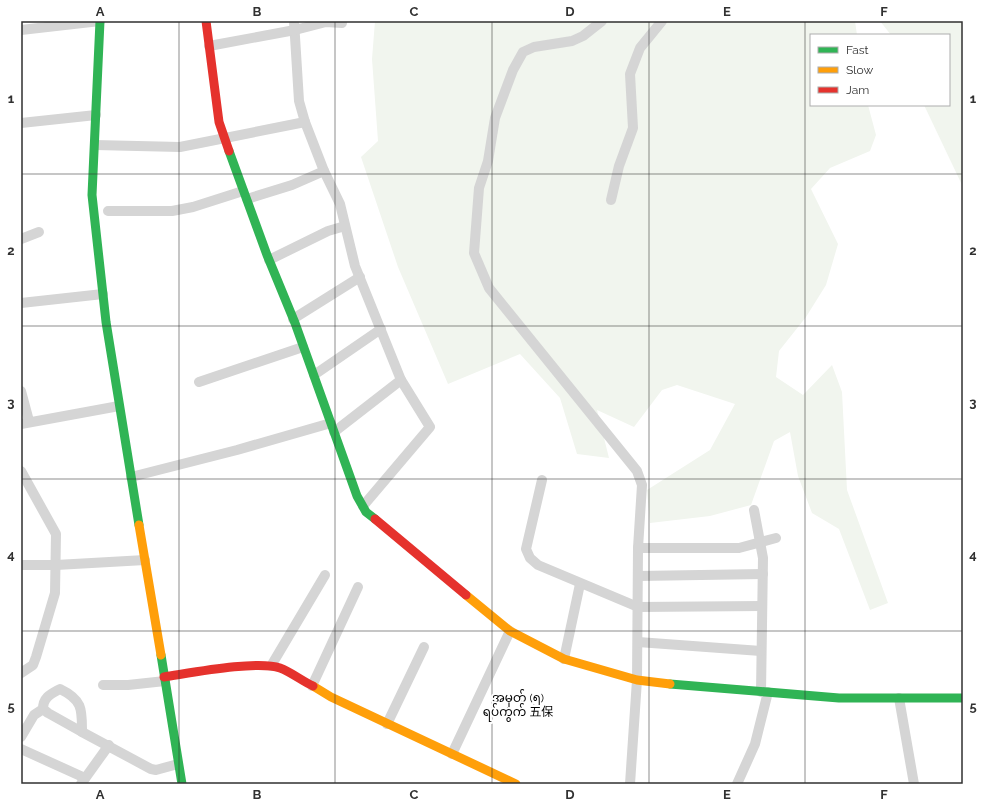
<svg xmlns="http://www.w3.org/2000/svg" width="984" height="805" viewBox="0 0 984 805" font-family="Raleway,'Noto Sans SC','Noto Sans Myanmar',sans-serif">
  <rect width="100%" height="100%" fill="#fff"/>
  <g fill="#f1f5ee">
    <path d="M375,21H855L857,35H811V105H868L876,135L870,151L830,168L811,189L838,244L826,285L806,317L779,351L776,377L803,395L832,365L842,392L847,490L888,603L870,610L839,529L812,513L798,476L790,432L774,441L751,505L710,516L650,523L647,490L710,450L735,404L677,385L662,390L634,427L597,410L609,458L577,454L560,398L520,354L448,384L398,267L361,157L378,141L372,59Z"/>
    <path d="M880,21H963V187L924,105H949V35H891Z"/>
  </g>
  <g fill="none" stroke-linecap="round" stroke-linejoin="round">
    <g stroke="#d5d5d5" stroke-width="10">
      <path d="M294,21L299,101L305,122L324,171L340,204L355,266L401,380L430,427L363,506"/>
      <path d="M602,21L583,36L572,41L534,47L523,52L513,70L495,118L488,161L479,188L474,253L489,288L637,471L642,485L638,548L637,680L630,784"/>
      <path d="M21,30L100,21"/>
      <path d="M209,46L295,30L326,22L342,23"/>
      <path d="M21,123L96,115"/>
      <path d="M95,145L180,147L305,122"/>
      <path d="M247,199L292,185L324,171"/>
      <path d="M611,200L619,166L633,128L630,74L640,48L662,21"/>
      <path d="M108,211H172L193,207L243,191"/>
      <path d="M21,239L39,232"/>
      <path d="M269,260L328,231L345,226"/>
      <path d="M21,303L103,294"/>
      <path d="M293,319L360,277"/>
      <path d="M314,375L381,329"/>
      <path d="M199,382L303,347"/>
      <path d="M21,391L29,421"/>
      <path d="M21,424L119,406"/>
      <path d="M334,432L401,380"/>
      <path d="M21,471L56,534L55,593L36,657L33,665L21,673"/>
      <path d="M131,477L237,450L331,423"/>
      <path d="M542,480L526,549L530,558L538,565L638,607L762,606"/>
      <path d="M754,510L763,558L761,692"/>
      <path d="M638,548H739L776,538"/>
      <path d="M21,565H56L145,560"/>
      <path d="M638,576L763,574"/>
      <path d="M638,642L761,651"/>
      <path d="M564,659L580,584"/>
      <path d="M271,666L325,575"/>
      <path d="M103,685H128L165,681"/>
      <path d="M312,686L358,587"/>
      <path d="M899,698L914,784"/>
      <path d="M43,709L48,713L82,732"/>
      <path d="M387,724L424,647"/>
      <path d="M21,737L34,715L43,709C43,697 51,694 60,689C83,700 82,710 82,732L151,769L156,770L178,764"/>
      <path d="M21,749L85,778"/>
      <path d="M452,754L510,631"/>
      <path d="M81,784L109,745"/>
      <path d="M737,784L755,744L768,692"/>
    </g>
    <g stroke="#30b455" stroke-width="9">
      <path d="M100,21L92,195L106,322L139,525"/>
      <path d="M229,151L267,255L295,323L357,496L366,512L375,519"/>
      <path d="M161,655L182,784"/>
      <path d="M670,684L839,698H963"/>
    </g>
    <g stroke="#ff9f0a" stroke-width="9">
      <path d="M139,525L161,655"/>
      <path d="M466,595L510,631L564,659L637,680L670,684"/>
      <path d="M313,686L331,697L516,784"/>
    </g>
    <g stroke="#e5322d" stroke-width="9">
      <path d="M206,21L219,122L229,151"/>
      <path d="M375,519L466,595"/>
      <path d="M164,677C191,673 257,660 280,668C291,672 302,681 313,686"/>
    </g>
  </g>
  <path fill="none" stroke="#313131" stroke-width="1" stroke-opacity="0.55" d="M179,21V784M335,21V784M492,21V784M649,21V784M805,21V784M21,174H963M21,326H963M21,479H963M21,631H963"/>
  <g text-anchor="middle" dominant-baseline="central" stroke-width="4" stroke-linejoin="round" paint-order="stroke">
    <g font-size="12" fill="#000" stroke="#fff">
      <text x="518" y="698">အမှတ် (၅)<tspan x="518" dy="14">ရပ်ကွက် 五保</tspan></text>
    </g>
  </g>
  <rect width="984" height="805" fill="none" stroke="#ffffff" stroke-width="44"/>
  <rect x="810" y="34" width="140" height="72" fill="#ffffff" stroke="#adadad"/>
  <rect x="818" y="47" width="20" height="6" fill="#30b455" stroke="#adadad"/>
  <text x="846" y="54" font-size="12" fill="#313131">Fast</text>
  <rect x="818" y="67" width="20" height="6" fill="#ff9f0a" stroke="#adadad"/>
  <text x="846" y="74" font-size="12" fill="#313131">Slow</text>
  <rect x="818" y="87" width="20" height="6" fill="#e5322d" stroke="#adadad"/>
  <text x="846" y="94" font-size="12" fill="#313131">Jam</text>
  <rect x="22" y="22" width="940" height="761" fill="none" stroke="#313131" stroke-width="1.5"/>
  <g font-size="13" text-anchor="middle" font-weight="bold" fill="#313131">
    <text x="100" y="16">A</text>
    <text x="257" y="16">B</text>
    <text x="414" y="16">C</text>
    <text x="570" y="16">D</text>
    <text x="727" y="16">E</text>
    <text x="884" y="16">F</text>
    <text x="11" y="103">1</text>
    <text x="973" y="103">1</text>
    <text x="11" y="255">2</text>
    <text x="973" y="255">2</text>
    <text x="11" y="407">3</text>
    <text x="973" y="407">3</text>
    <text x="11" y="559">4</text>
    <text x="973" y="559">4</text>
    <text x="11" y="711">5</text>
    <text x="973" y="711">5</text>
    <text x="100" y="799">A</text>
    <text x="257" y="799">B</text>
    <text x="414" y="799">C</text>
    <text x="570" y="799">D</text>
    <text x="727" y="799">E</text>
    <text x="884" y="799">F</text>
  </g>
</svg>
